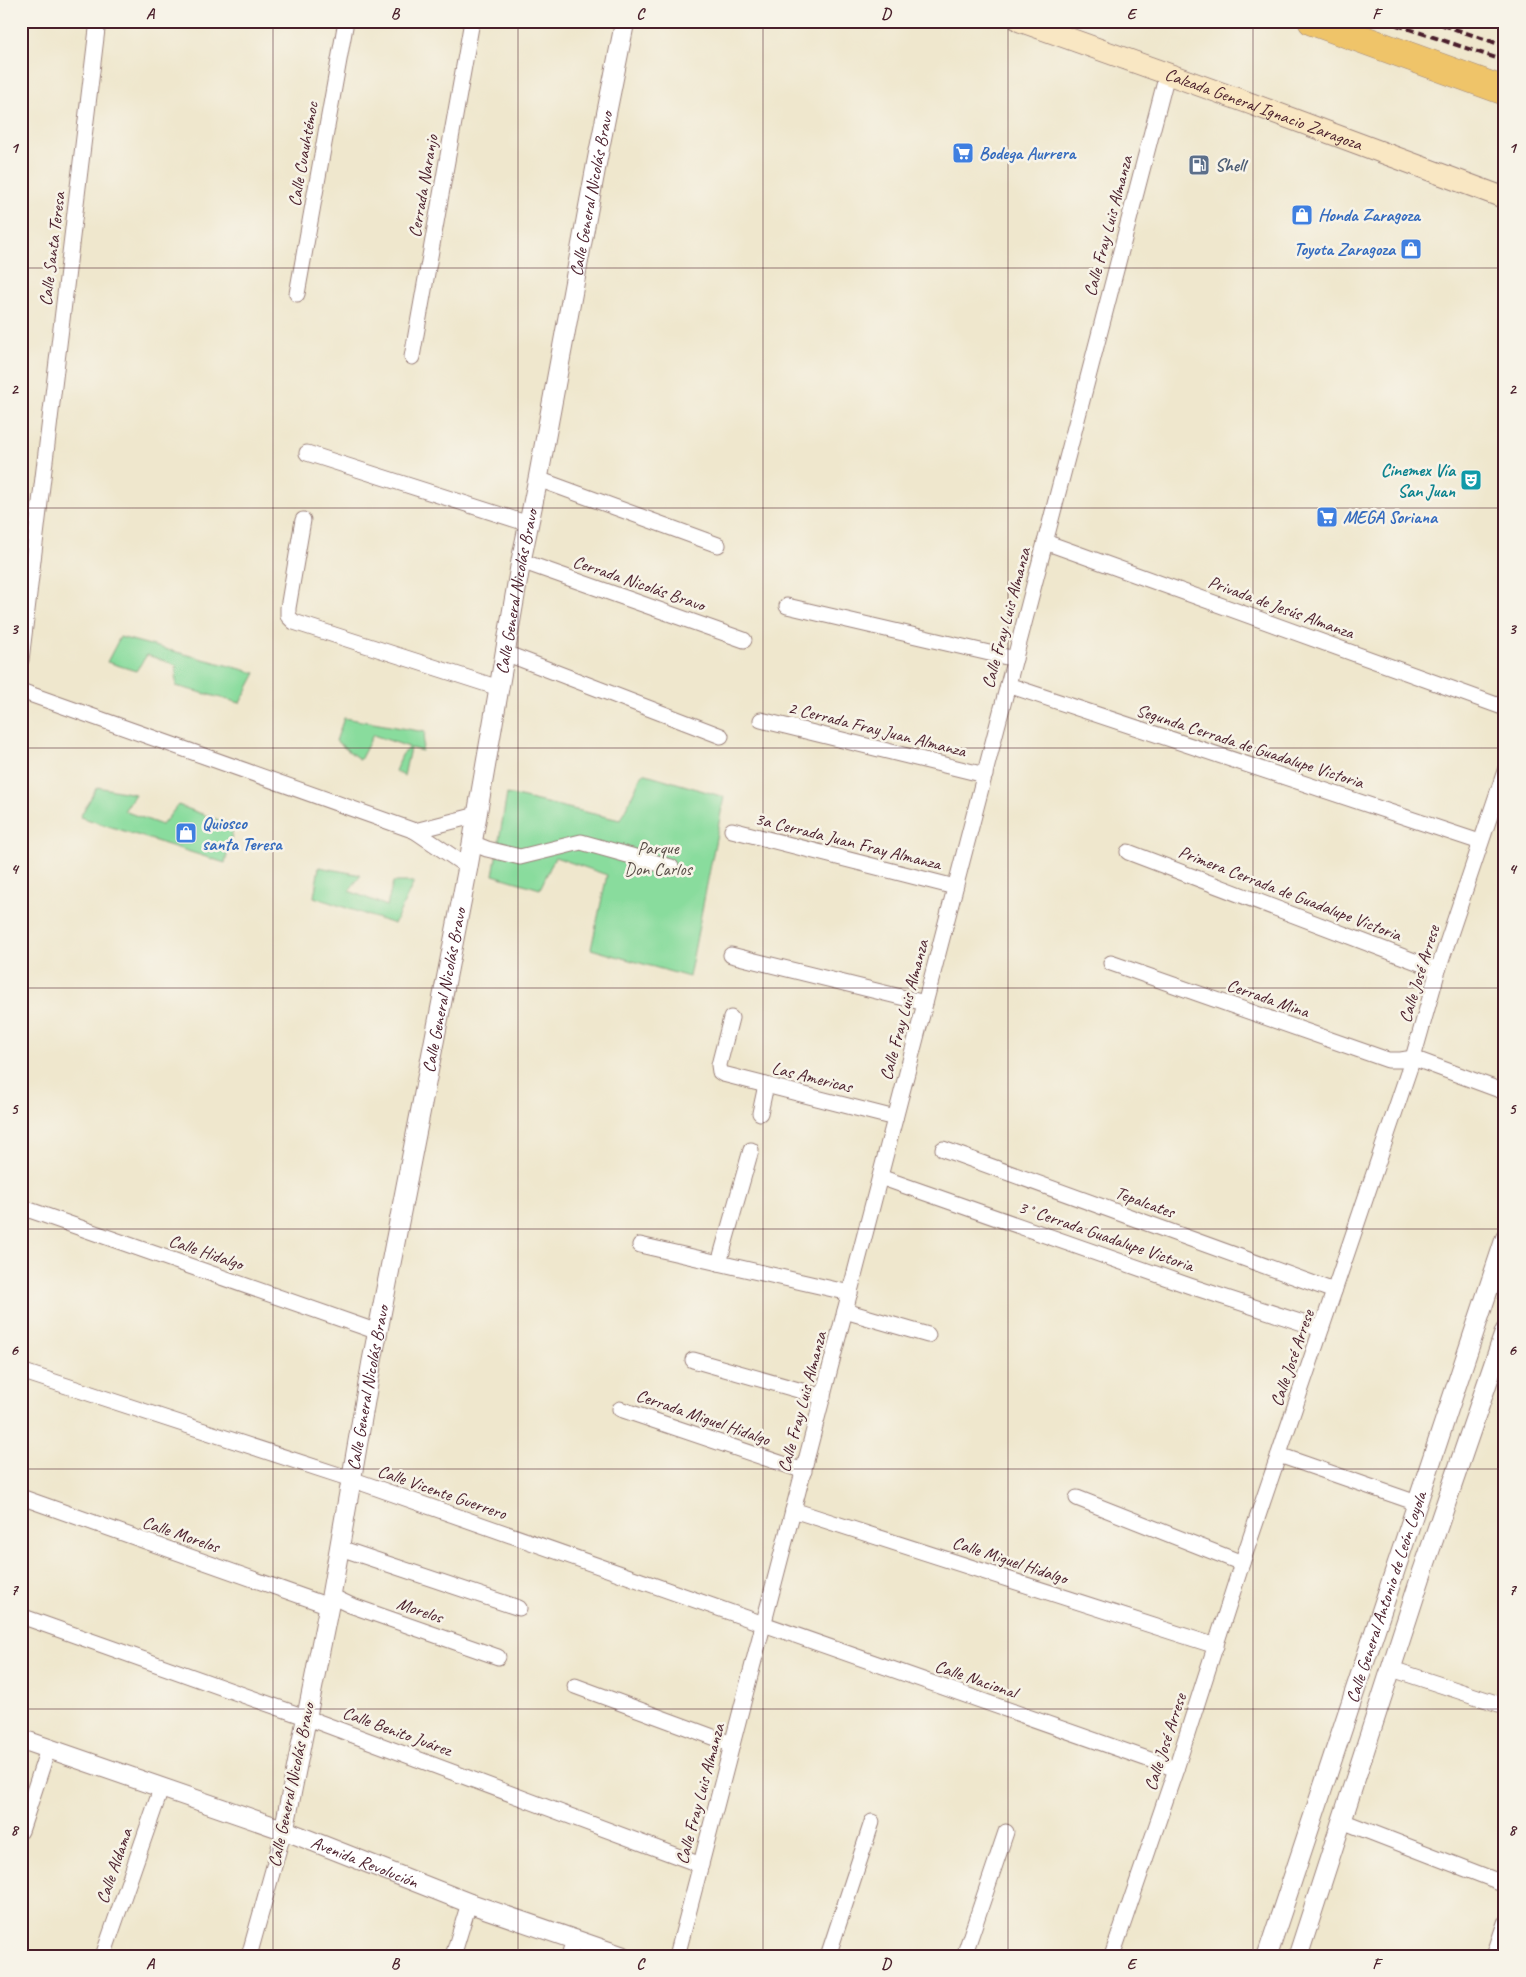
<svg xmlns="http://www.w3.org/2000/svg" width="1526" height="1977" viewBox="0 0 1526 1977" font-family="Caveat,sans-serif">
  <rect width="100%" height="100%" fill="#f7f3e8"/>
  <filter id="ink" filterUnits="userSpaceOnUse"><feTurbulence type="fractalNoise" baseFrequency=".02" numOctaves="2"/><feDisplacementMap in="SourceGraphic" scale="10" xChannelSelector="R" yChannelSelector="G"/><feConvolveMatrix kernelMatrix="1 2 1 2 8 2 1 2 1" color-interpolation-filters="sRGB"/></filter>
  <filter id="wash" filterUnits="userSpaceOnUse"><feTurbulence type="fractalNoise" baseFrequency=".0096" numOctaves="4" result="noise"/><feDisplacementMap in="SourceGraphic" scale="20" xChannelSelector="R" yChannelSelector="G"/><feGaussianBlur stdDeviation="1.12" result="paint"/><feColorMatrix in="noise" values="0 0 0 0 0 0 0 0 0 0 0 0 0 0 0 0 0 1.4 0 .05"/><feComposite in="paint" operator="in"/></filter>
  <g filter="url(#wash)">
    <rect width="100%" height="100%" fill="#efe7cd"/>
    <g fill="#89dc9d" stroke="#6a7e64">
      <path d="M120,637L256,673L240,703L176,686V665L147,655L136,671L107,662Z"/>
      <path d="M344,718L425,732L422,751L410,748L404,776L395,771L402,755L409,747L373,735L360,760L336,741Z"/>
      <path d="M643,773L724,797L689,977L591,949L607,875L555,857L540,889L493,875L507,794L620,820Z"/>
      <path d="M97,787L135,794L124,811L162,825L178,805L234,826L225,863L80,817Z"/>
      <path d="M319,867L361,875L349,891L387,906L393,882H414L394,924L314,897Z"/>
    </g>
  </g>
  <g filter="url(#ink)">
    <g fill="none" stroke-linecap="round" stroke-linejoin="round">
      <g stroke="#9c837c" stroke-width="17">
        <g id="minor">
          <path d="M297,294L346,21"/>
          <path d="M412,357L472,21"/>
          <path d="M307,453L529,524"/>
          <path d="M538,479L718,545"/>
          <path d="M303,520L288,608V616L294,622L499,688"/>
          <path d="M1045,542L1505,708"/>
          <path d="M521,561L744,640"/>
          <path d="M787,606L1015,659"/>
          <path d="M505,653L721,736"/>
          <path d="M21,660L98,21"/>
          <path d="M1008,685L1480,842"/>
          <path d="M21,691L415,831L468,867"/>
          <path d="M761,720L985,775"/>
          <path d="M732,830L955,887"/>
          <path d="M415,831L477,815"/>
          <path d="M472,843L487,849L520,857L581,842L671,867"/>
          <path d="M1128,852L1438,970"/>
          <path d="M731,955L925,1003"/>
          <path d="M1111,963L1388,1060H1401L1413,1058L1505,1092"/>
          <path d="M731,1018L719,1065L720,1072L723,1074L895,1118"/>
          <path d="M760,1113L766,1085"/>
          <path d="M943,1149L1334,1291"/>
          <path d="M880,1177L1190,1286L1321,1329"/>
          <path d="M21,1207L378,1332"/>
          <path d="M640,1245L850,1293"/>
          <path d="M719,1263L751,1150"/>
          <path d="M845,1311L928,1335"/>
          <path d="M693,1360L823,1397"/>
          <path d="M21,1371L351,1479L1176,1769"/>
          <path d="M620,1409L804,1471"/>
          <path d="M1279,1455L1417,1503"/>
          <path d="M21,1497L329,1606"/>
          <path d="M1077,1498L1242,1563"/>
          <path d="M793,1510L1216,1646"/>
          <path d="M340,1548L519,1608"/>
          <path d="M331,1596L350,1605L498,1657"/>
          <path d="M21,1616L305,1717L701,1865"/>
          <path d="M1392,1669L1505,1706"/>
          <path d="M575,1686L732,1744"/>
          <path d="M1342,1821L1505,1884"/>
          <path d="M21,1831L48,1749"/>
          <path d="M103,1956L161,1789"/>
          <path d="M249,1956L284,1830"/>
          <path d="M453,1956L469,1903"/>
          <path d="M569,1956L575,1939"/>
          <path d="M677,1956L1167,74"/>
          <path d="M828,1956L872,1822"/>
          <path d="M964,1956L1006,1832"/>
          <path d="M1112,1956L1176,1769L1242,1563L1413,1058L1438,970L1505,771"/>
          <path d="M1494,1956L1505,1923"/>
        </g>
      </g>
      <g stroke="#9c837c" stroke-width="21">
        <g id="tertiary">
          <path id="s1" d="M21,1739L284,1830L469,1903L622,1956"/>
          <path id="s2" d="M284,1830L331,1596L372,1361L468,867L521,561L538,479L597,161L625,21"/>
          <path id="s3" d="M1267,1956L1505,1239"/>
          <path d="M1298,1956L1421,1576L1505,1331"/>
        </g>
      </g>
      <g stroke="#9c837c" stroke-width="23">
        <g id="secondary">
          <path id="s4" d="M1020,21L1249,103L1505,198"/>
        </g>
      </g>
      <g stroke="#9c837c" stroke-width="29">
        <path id="motorway" d="M1312,21L1505,91"/>
      </g>
      <use href="#minor" stroke="#fff" stroke-width="15"/>
      <use href="#tertiary" stroke="#fff" stroke-width="19"/>
      <use href="#secondary" stroke="#f9e7c3" stroke-width="21"/>
      <use href="#motorway" stroke="#efc469" stroke-width="28"/>
      <g stroke="#4a1f2b" stroke-width="4" stroke-dasharray="8 4" stroke-linecap="butt">
        <path d="M1385,21L1505,61"/>
        <path d="M1431,21L1505,46"/>
      </g>
    </g>
  </g>
  <path fill="none" stroke="#4a1f2b" stroke-width="1" stroke-opacity="0.55" d="M273,21V1956M518,21V1956M763,21V1956M1008,21V1956M1253,21V1956M21,268H1505M21,508H1505M21,748H1505M21,988H1505M21,1229H1505M21,1469H1505M21,1709H1505"/>
  <defs>
    <g id="supermarket-square" transform="scale(1.125)"><rect x="-9" y="-9" width="18" height="18" rx="4" fill="#3f7fe0" stroke="#f7f3e8"/><path d="M-6-5.5h2.5l.6 2H6L4.5 2H-2.5L-4.4-4H-6ZM-1.5 3.2a1.3 1.3 0 1 0 .1 0ZM3 3.2a1.3 1.3 0 1 0 .1 0Z" fill="#fff"/></g>
    <g id="fuel-square" transform="scale(1.125)"><rect x="-9" y="-9" width="18" height="18" rx="4" fill="#5c6f8a" stroke="#f7f3e8"/><path d="M-5.5-6h7V0h2V4h1.3V-2.5L3-4.5l.8-.8L6-3V5H2.5V1h-1V6h-7ZM-4.2-4.7v3.2H.2V-4.7Z" fill="#fff"/></g>
    <g id="shop-square" transform="scale(1.125)"><rect x="-9" y="-9" width="18" height="18" rx="4" fill="#3f7fe0" stroke="#f7f3e8"/><path d="M-5-2.5h2.3a2.7 3.5 0 0 1 5.4 0H5L5.5 6h-11ZM-1.5-2.5h3a1.5 2.3 0 0 0-3 0Z" fill="#fff"/></g>
    <g id="theatre-square" transform="scale(1.125)"><rect x="-9" y="-9" width="18" height="18" rx="4" fill="#0f9aa8" stroke="#f7f3e8"/><path d="M-5-5.5Q0-4 5-5.5V0Q5 5 0 6Q-5 5-5 0ZM-3.3-2.5H-1v1.5H-3.3ZM1-2.5H3.3v1.5H1ZM-2.8 1Q0 5.5 2.8 1Z" fill="#fff"/></g>
  </defs>
  <g fill-rule="evenodd">
    <use href="#supermarket-square" x="963" y="153"/>
    <use href="#fuel-square" x="1199" y="165"/>
    <use href="#shop-square" x="1302" y="215"/>
    <use href="#shop-square" x="1411" y="249"/>
    <use href="#theatre-square" x="1471" y="480"/>
    <use href="#supermarket-square" x="1327" y="517"/>
    <use href="#shop-square" x="186" y="833"/>
  </g>
  <g text-anchor="middle" dominant-baseline="central" stroke-width="5" stroke-linejoin="round" paint-order="stroke">
    <g font-size="18" fill="#4a1f2b" stroke="#f7f3e8">
      <text stroke="none"><textPath href="#s4" startOffset="259">Calzada General Ignacio Zaragoza</textPath></text>
      <text transform="translate(303 154) rotate(-80)">Calle Cuauhtémoc</text>
      <text transform="translate(423 186) rotate(-80)">Cerrada Naranjo</text>
      <text stroke="none"><textPath href="#s2" startOffset="1665">Calle General Nicolás Bravo</textPath></text>
      <text transform="translate(1108 226) rotate(-75)">Calle Fray Luis Almanza</text>
      <text transform="translate(52 249) rotate(-83)">Calle Santa Teresa</text>
      <text transform="translate(639 583) rotate(19)">Cerrada Nicolás Bravo</text>
      <text stroke="none"><textPath href="#s2" startOffset="1260">Calle General Nicolás Bravo</textPath></text>
      <text transform="translate(1281 607) rotate(20)">Privada de Jesús Almanza</text>
      <text transform="translate(1006 618) rotate(-75)">Calle Fray Luis Almanza</text>
      <text transform="translate(877 729) rotate(14)">2 Cerrada Fray Juan Almanza</text>
      <text transform="translate(1250 746) rotate(18)">Segunda Cerrada de Guadalupe Victoria</text>
      <text transform="translate(848 841) rotate(14)">3a Cerrada Juan Fray Almanza</text>
      <text transform="translate(1290 893) rotate(21)">Primera Cerrada de Guadalupe Victoria</text>
      <text transform="translate(1419 974) rotate(-73)">Calle José Arrese</text>
      <text stroke="none"><textPath href="#s2" startOffset="855">Calle General Nicolás Bravo</textPath></text>
      <text transform="translate(1268 998) rotate(19)">Cerrada Mina</text>
      <text transform="translate(904 1010) rotate(-75)">Calle Fray Luis Almanza</text>
      <text transform="translate(812 1077) rotate(14)">Las Americas</text>
      <text transform="translate(1145 1202) rotate(20)">Tepalcates</text>
      <text transform="translate(1106 1236) rotate(19)">3˚ Cerrada Guadalupe Victoria</text>
      <text transform="translate(206 1252) rotate(19)">Calle Hidalgo</text>
      <text transform="translate(1292 1358) rotate(-71)">Calle José Arrese</text>
      <text stroke="none"><textPath href="#s2" startOffset="450">Calle General Nicolás Bravo</textPath></text>
      <text transform="translate(802 1402) rotate(-75)">Calle Fray Luis Almanza</text>
      <text transform="translate(703 1417) rotate(19)">Cerrada Miguel Hidalgo</text>
      <text transform="translate(442 1492) rotate(19)">Calle Vicente Guerrero</text>
      <text transform="translate(181 1534) rotate(19)">Calle Morelos</text>
      <text transform="translate(1010 1560) rotate(18)">Calle Miguel Hidalgo</text>
      <text stroke="none"><textPath href="#s3" startOffset="378">Calle General Antonio de León Loyola</textPath></text>
      <text transform="translate(420 1610) rotate(19)">Morelos</text>
      <text transform="translate(976 1679) rotate(19)">Calle Nacional</text>
      <text transform="translate(397 1731) rotate(20)">Calle Benito Juárez</text>
      <text transform="translate(1165 1742) rotate(-72)">Calle José Arrese</text>
      <text transform="translate(291 1785) rotate(-78)">Calle General Nicolás Bravo</text>
      <text transform="translate(700 1794) rotate(-75)">Calle Fray Luis Almanza</text>
      <text stroke="none"><textPath href="#s1" startOffset="365">Avenida Revolución</textPath></text>
      <text transform="translate(114 1866) rotate(-71)">Calle Aldama</text>
    </g>
    <g font-size="18" font-weight="bold" fill="#366cbe" stroke="#f7f3e8" text-anchor="start">
      <text x="979" y="153">Bodega Aurrera</text>
      <text x="1318" y="215">Honda Zaragoza</text>
      <text x="1395" y="249" text-anchor="end">Toyota Zaragoza</text>
      <text x="1343" y="517">MEGA Soriana</text>
      <text x="202" y="823">Quiosco<tspan x="202" dy="21">santa Teresa</tspan></text>
    </g>
    <g font-size="18" font-weight="bold" fill="#4e5e75" stroke="#f7f3e8" text-anchor="start">
      <text x="1215" y="165">Shell</text>
    </g>
    <g font-size="18" font-weight="bold" fill="#0d838f" stroke="#f7f3e8" text-anchor="end">
      <text x="1455" y="470">Cinemex Vía<tspan x="1455" dy="21">San Juan</tspan></text>
    </g>
    <g font-size="18" fill="#5a4e48" stroke="#f7f3e8">
      <text x="658" y="848">Parque<tspan x="658" dy="21">Don Carlos</tspan></text>
    </g>
  </g>
  <rect width="1526" height="1977" fill="none" stroke="#f7f3e8" stroke-width="55"/>
  <rect x="28" y="28" width="1470" height="1922" fill="none" stroke="#4a1f2b" stroke-width="2"/>
  <g font-size="16" text-anchor="middle" font-weight="bold" fill="#4a1f2b">
    <text x="150" y="19">A</text>
    <text x="395" y="19">B</text>
    <text x="640" y="19">C</text>
    <text x="886" y="19">D</text>
    <text x="1131" y="19">E</text>
    <text x="1376" y="19">F</text>
    <text x="14" y="153">1</text>
    <text x="1512" y="153">1</text>
    <text x="14" y="394">2</text>
    <text x="1512" y="394">2</text>
    <text x="14" y="634">3</text>
    <text x="1512" y="634">3</text>
    <text x="14" y="874">4</text>
    <text x="1512" y="874">4</text>
    <text x="14" y="1114">5</text>
    <text x="1512" y="1114">5</text>
    <text x="14" y="1355">6</text>
    <text x="1512" y="1355">6</text>
    <text x="14" y="1595">7</text>
    <text x="1512" y="1595">7</text>
    <text x="14" y="1835">8</text>
    <text x="1512" y="1835">8</text>
    <text x="150" y="1969">A</text>
    <text x="395" y="1969">B</text>
    <text x="640" y="1969">C</text>
    <text x="886" y="1969">D</text>
    <text x="1131" y="1969">E</text>
    <text x="1376" y="1969">F</text>
  </g>
</svg>
